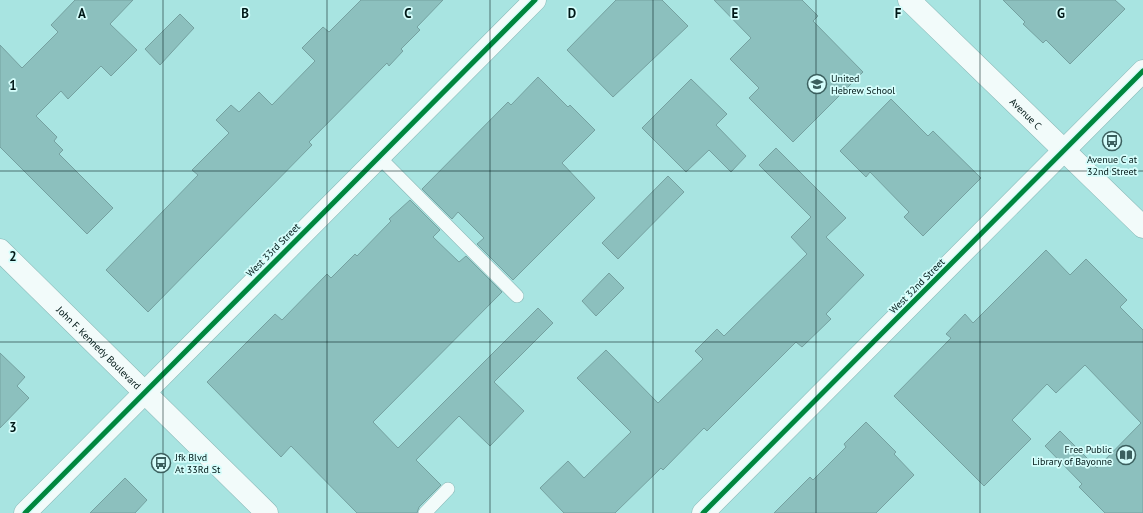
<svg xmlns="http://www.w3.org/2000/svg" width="1143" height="513" viewBox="0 0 1143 513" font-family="'PT Sans',sans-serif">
  <rect width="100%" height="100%" fill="#a8e4e1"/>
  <g fill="#8cc0be" stroke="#75a1a0">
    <path d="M75,0H133L110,24L137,50L111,76L101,66L68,99L61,91L36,116L57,137L54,141L63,150L59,154L113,208L87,234L0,147V45L22,68L58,32L51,25Z"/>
    <path d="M361,0H443L417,27L420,30L401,49L403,51L389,66L387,63L309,142L312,145L148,312L106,270L198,175L192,170L229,133L216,120L231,105L239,112L259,92L272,105L315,61L302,48L323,27L329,32Z"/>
    <path d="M616,0H662L688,26L613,97L567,50Z"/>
    <path d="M714,0H802L818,16L813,21L863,72L793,142L749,98L759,88L730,59L751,38Z"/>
    <path d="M1003,0H1115L1125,9L1070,64L1046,40L1043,43L1023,24L1025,22Z"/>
    <path d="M180,14L194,28L160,65L145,49Z"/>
    <path d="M538,77L568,107L570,105L595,130L562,163L595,198L513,280L477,244L484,238L458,212L452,219L422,189L508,102L511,105Z"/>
    <path d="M691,79L727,114L716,125L746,156L731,172L709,150L686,172L642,128Z"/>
    <path d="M891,99L928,136L933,131L981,178L923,236L904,217L909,212L870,172L866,177L840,151Z"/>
    <path d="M776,148L846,218L826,237L864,275L826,314L831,319L802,347L796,342L707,431L704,428L663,470L661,468L615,513H564L540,488L568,461L584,478L631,432L577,378L606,350L658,403L703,359L695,351L717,329L724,336L807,254L791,237L811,217L759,165Z"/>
    <path d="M668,176L684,192L618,259L602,243Z"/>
    <path d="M410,200L440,230L433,237L459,262L466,256L502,292L373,422L398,448L538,308L553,323L494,382L524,411L490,446L459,416L416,460L441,485L419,507L417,513H357L291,446L281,457L207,382L275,314L282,320L327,274L331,278L355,254L357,256L391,221L389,219Z"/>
    <path d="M1046,250L1070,275L1086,259L1127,300L1120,307L1143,330V513H1105L1079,487L1082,484L1045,446L1060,431L1097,468L1141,423L1085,365L1056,393L1047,384L1012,420L1031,439L984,486L894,396L951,338L946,334L965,314L973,323Z"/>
    <path d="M609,273L624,288L596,316L582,301Z"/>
    <path d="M0,353L25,377L17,386L29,398L0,428Z"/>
    <path d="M866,422L896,452L894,454L914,475L876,513H774L810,477L813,480L846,447L844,444Z"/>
    <path d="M125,478L147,500L135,513H90Z"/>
  </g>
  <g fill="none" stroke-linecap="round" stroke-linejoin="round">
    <g stroke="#87b7b6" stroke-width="14">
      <g id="service">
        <path d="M379,157L517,296"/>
        <path d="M425,513L448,489"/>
      </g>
    </g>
    <g stroke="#87b7b6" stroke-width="23">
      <g id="minor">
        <path d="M25,513L535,0"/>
        <path d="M703,513L1143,71"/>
      </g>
    </g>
    <g stroke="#87b7b6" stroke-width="23">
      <g id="secondary">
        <path id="s1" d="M909,0L1143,227"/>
      </g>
    </g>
    <g stroke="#87b7b6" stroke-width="23">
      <g id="primary">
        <path id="s2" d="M0,250L267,513"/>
      </g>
    </g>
    <use href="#service" stroke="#f2fbfa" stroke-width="13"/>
    <use href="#minor" stroke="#f2fbfa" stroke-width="22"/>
    <use href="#secondary" stroke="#f2fbfa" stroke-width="22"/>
    <use href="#primary" stroke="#f2fbfa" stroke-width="22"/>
    <g stroke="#d5fdfb" stroke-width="8">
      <g id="cycleway">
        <path d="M25,513L535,0"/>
        <path d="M703,513L1143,71"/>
      </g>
    </g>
    <use href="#cycleway" stroke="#00873e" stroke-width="5"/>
  </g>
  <path fill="none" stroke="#011817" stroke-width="1" stroke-opacity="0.55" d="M163,0V513M327,0V513M490,0V513M653,0V513M816,0V513M980,0V513M0,171H1143M0,342H1143"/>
  <defs>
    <g id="school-ring" transform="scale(1)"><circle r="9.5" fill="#d5fdfb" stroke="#3b5f5e" stroke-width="1.5"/><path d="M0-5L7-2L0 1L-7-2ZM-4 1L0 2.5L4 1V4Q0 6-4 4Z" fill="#3b5f5e"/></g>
    <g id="bus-ring" transform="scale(1)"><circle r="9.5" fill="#d5fdfb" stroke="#3b5f5e" stroke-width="1.5"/><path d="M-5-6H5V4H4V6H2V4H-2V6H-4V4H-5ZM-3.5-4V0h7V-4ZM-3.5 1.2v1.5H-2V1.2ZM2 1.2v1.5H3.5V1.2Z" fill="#3b5f5e"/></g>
    <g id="library-ring" transform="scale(1)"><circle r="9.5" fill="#d5fdfb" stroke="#3b5f5e" stroke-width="1.5"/><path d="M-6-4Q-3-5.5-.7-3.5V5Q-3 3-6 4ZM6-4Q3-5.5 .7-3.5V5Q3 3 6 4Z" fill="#3b5f5e"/></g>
  </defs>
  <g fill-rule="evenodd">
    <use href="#school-ring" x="817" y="84"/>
    <use href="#bus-ring" x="1112" y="141"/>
    <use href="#library-ring" x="1126" y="455"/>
    <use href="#bus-ring" x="161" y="463"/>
  </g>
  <g text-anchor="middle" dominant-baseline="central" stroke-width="3.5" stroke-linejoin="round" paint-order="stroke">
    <g font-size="10" fill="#011817" stroke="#d5fdfb" text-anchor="start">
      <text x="831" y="78">United<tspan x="831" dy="12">Hebrew School</tspan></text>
      <text x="1112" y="159" text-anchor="middle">Avenue C at<tspan x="1112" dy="12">32nd Street</tspan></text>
      <text x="1112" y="449" text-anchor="end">Free Public<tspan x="1112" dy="12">Library of Bayonne</tspan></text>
      <text x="175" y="457">Jfk Blvd<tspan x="175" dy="12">At 33Rd St</tspan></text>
    </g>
    <g font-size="10" fill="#011817" stroke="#d5fdfb">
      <text stroke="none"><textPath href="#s1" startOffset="163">Avenue C</textPath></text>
      <text transform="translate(273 250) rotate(-45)">West 33rd Street</text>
      <text transform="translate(917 286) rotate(-45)">West 32nd Street</text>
      <text stroke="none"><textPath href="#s2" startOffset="139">John F. Kennedy Boulevard</textPath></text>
    </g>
  </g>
  <g font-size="13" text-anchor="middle" font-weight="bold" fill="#011817" stroke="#d5fdfb" stroke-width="3.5" stroke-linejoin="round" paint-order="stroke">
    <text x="82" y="18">A</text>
    <text x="245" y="18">B</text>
    <text x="408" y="18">C</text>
    <text x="572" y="18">D</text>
    <text x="735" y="18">E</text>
    <text x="898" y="18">F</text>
    <text x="1061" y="18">G</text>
    <text x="13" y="90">1</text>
    <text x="13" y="261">2</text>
    <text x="13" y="432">3</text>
  </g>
</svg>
